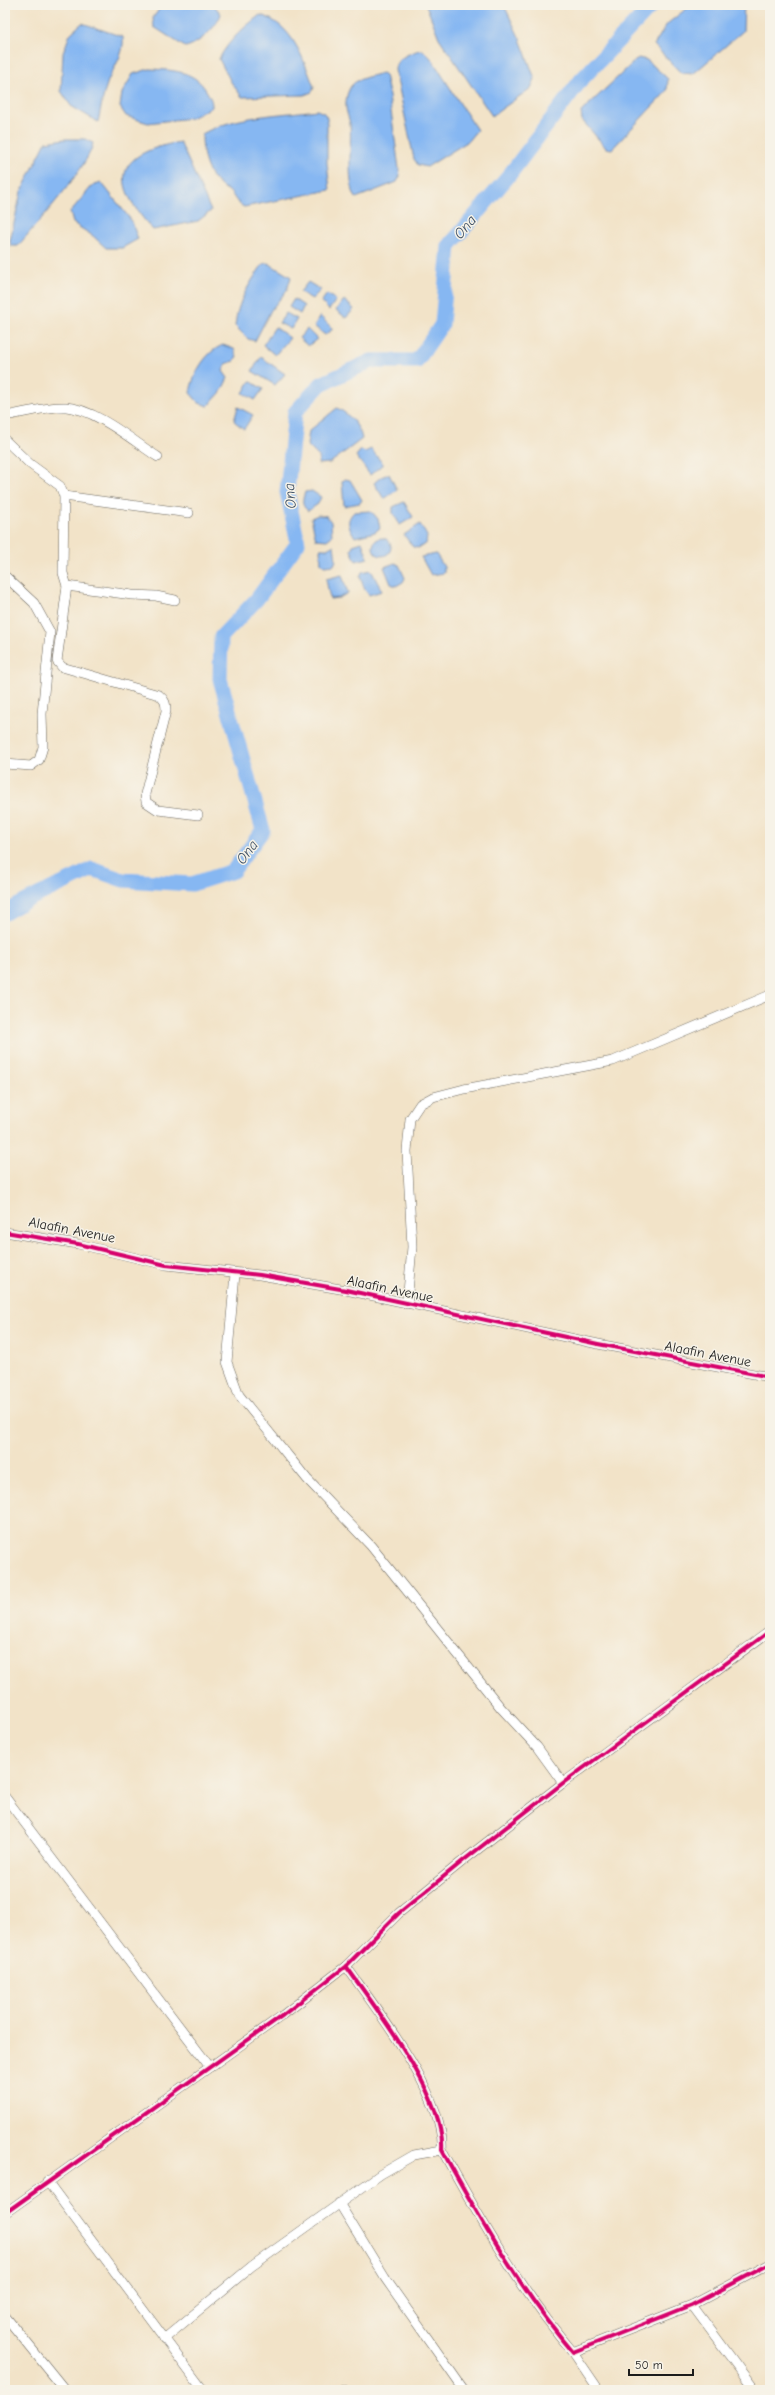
<svg xmlns="http://www.w3.org/2000/svg" width="775" height="2395" viewBox="0 0 775 2395" font-family="'Comic Neue',sans-serif">
  <rect width="100%" height="100%" fill="#f7f3e8"/>
  <filter id="ink" filterUnits="userSpaceOnUse"><feTurbulence type="fractalNoise" baseFrequency=".025" numOctaves="2"/><feDisplacementMap in="SourceGraphic" scale="8" xChannelSelector="R" yChannelSelector="G"/><feConvolveMatrix kernelMatrix="1 2 1 2 8 2 1 2 1" color-interpolation-filters="sRGB"/></filter>
  <filter id="wash" filterUnits="userSpaceOnUse"><feTurbulence type="fractalNoise" baseFrequency=".012" numOctaves="4" result="noise"/><feDisplacementMap in="SourceGraphic" scale="16" xChannelSelector="R" yChannelSelector="G"/><feGaussianBlur stdDeviation="0.9" result="paint"/><feColorMatrix in="noise" values="0 0 0 0 0 0 0 0 0 0 0 0 0 0 0 0 0 1.4 0 .05"/><feComposite in="paint" operator="in"/></filter>
  <g filter="url(#wash)">
    <rect width="100%" height="100%" fill="#f2e3c8"/>
    <g fill="#86b7f2" stroke="#516a87">
      <path d="M162,5H214L221,14C217,27 198,45 185,47L154,27L153,18Z"/>
      <path d="M426,5H504L520,39L535,79L531,88L492,116L439,38Z"/>
      <path d="M691,5H744L743,31L693,74L681,73L654,45L667,24Z"/>
      <path d="M260,15C293,24 303,59 314,87L312,92L304,95L242,97L231,82L219,59C229,40 243,28 260,15Z"/>
      <path d="M82,23L123,37C125,54 114,66 108,81C103,94 101,108 98,122L71,106L61,91L63,53L70,34Z"/>
      <path d="M419,50L424,51L431,58L477,130L467,142L427,167L418,165L414,159L395,70C395,58 409,54 419,50Z"/>
      <path d="M638,58L647,60L668,79L667,91L612,149L606,148L582,120L581,112Z"/>
      <path d="M149,69C172,70 195,70 207,92C210,97 212,100 212,107L191,118L148,123L126,116L120,107L122,93L133,74Z"/>
      <path d="M382,73L385,75L388,89L400,176L397,182L356,198C346,182 352,145 350,124C349,118 345,110 346,103C346,97 348,91 351,86C357,78 373,76 382,73Z"/>
      <path d="M317,110L324,113L327,118V163L330,190L244,207C234,201 236,198 229,191C227,189 223,188 221,186C205,173 202,154 202,134C235,115 280,115 317,110Z"/>
      <path d="M65,139H85L93,143C89,167 35,225 18,246H11L10,241L21,192L46,142Z"/>
      <path d="M180,142L211,211L198,221L153,230C110,182 113,154 180,142Z"/>
      <path d="M101,182L131,220L138,239L122,248H106L93,236L73,223L70,212L93,185Z"/>
      <path d="M268,263L291,277L287,290L271,310L255,341L248,339L235,326C237,302 249,284 263,264Z"/>
      <path d="M308,282L321,290L312,299L300,292Z"/>
      <path d="M327,294L336,300L329,310L321,302Z"/>
      <path d="M294,299L304,306L300,314L289,307Z"/>
      <path d="M344,300L354,309L346,318L336,310Z"/>
      <path d="M286,313L297,319L291,329L279,323Z"/>
      <path d="M320,316L333,329L325,335L314,326Z"/>
      <path d="M275,327L290,338L275,355L263,345Z"/>
      <path d="M307,329L317,339L308,346L299,338Z"/>
      <path d="M223,345L234,349L237,356L234,361L226,364L223,371L228,378L221,392L208,406L199,403L190,393C193,374 205,352 223,345Z"/>
      <path d="M261,357L285,374L275,385L252,371Z"/>
      <path d="M250,381L263,389L255,400L243,393Z"/>
      <path d="M238,407L253,415L244,429L234,421Z"/>
      <path d="M337,408C348,413 360,426 362,439L330,463L318,464L319,457L307,445L309,431Z"/>
      <path d="M371,449L383,464L370,475L356,456L361,450L365,452Z"/>
      <path d="M389,474L397,490L384,499L374,483L381,477Z"/>
      <path d="M345,479L350,480L362,500L360,503L344,506L342,482Z"/>
      <path d="M312,491L321,497L318,504L308,511C301,505 302,501 305,492Z"/>
      <path d="M404,502L413,517L400,525L393,513V507Z"/>
      <path d="M371,511L378,519L380,528L375,532L355,537C349,527 345,521 354,512Z"/>
      <path d="M318,515L327,516L331,522L332,536L327,540L316,539L311,518Z"/>
      <path d="M420,524L427,536L426,544L418,548L413,547L404,535Z"/>
      <circle cx="382" cy="547" r="9"/>
      <path d="M362,542L368,558L356,561L351,550L353,545Z"/>
      <path d="M334,545L336,560L334,565L324,566L321,563L320,549H327Z"/>
      <path d="M436,554L444,567V573L431,575L421,557Z"/>
      <path d="M395,563L399,565L405,578L403,582L396,586L391,584L384,567Z"/>
      <path d="M371,570L382,591L369,595L365,590L360,577L362,572Z"/>
      <path d="M342,575L348,593L339,598L330,599L326,579Z"/>
    </g>
    <g fill="none" stroke-linecap="round" stroke-linejoin="round">
      <path stroke="#86b7f2" stroke-width="15" d="M5,913C33,895 63,885 92,869L123,880L192,884L233,871L263,830L220,679L221,637L257,599L298,543L287,492L295,412L321,384L371,361H417L442,324L449,246L507,178L581,80L652,5"/>
    </g>
  </g>
  <g filter="url(#ink)">
    <g fill="none" stroke-linecap="round" stroke-linejoin="round">
      <g stroke="#676258" stroke-width="10">
        <g id="minor">
          <path d="M5,416C24,413 47,406 66,407C96,409 133,441 158,457"/>
          <path d="M5,440L30,464L60,486L64,496L63,573L67,586L57,661L62,667L159,695C165,700 166,703 166,711L145,794L146,802L158,810L198,815"/>
          <path d="M64,496L189,513"/>
          <path d="M5,576L34,603L50,632L42,714L43,747L39,760L31,766L5,764"/>
          <path d="M67,586L132,595L156,596L175,600"/>
          <path d="M5,1232L78,1244L166,1265L260,1275L346,1290L598,1344L770,1377"/>
          <path d="M235,1274L227,1362L239,1395L307,1479L371,1546L501,1708L537,1747L563,1783"/>
          <path d="M407,1304L412,1247L407,1151L410,1119L420,1104L433,1097L464,1089L613,1061L770,995"/>
          <path d="M5,1797L210,2067"/>
          <path d="M346,1966C376,2009 446,2097 442,2150C481,2221 521,2291 573,2352L692,2305L770,2264"/>
          <path d="M47,2181L203,2390"/>
          <path d="M339,2203L385,2278L464,2390"/>
          <path d="M5,2213L283,2015L346,1966L399,1913L464,1860L563,1783L770,1631"/>
          <path d="M692,2305L755,2390"/>
          <path d="M5,2316L65,2390"/>
          <path d="M164,2339L252,2266L381,2174L414,2155L442,2150"/>
          <path d="M573,2352L599,2390"/>
          <path d="M343,2390H344"/>
        </g>
      </g>
      <use href="#minor" stroke="#fff" stroke-width="9"/>
      <g stroke="#f7f3e8" stroke-width="6">
        <g id="cycleway">
          <path d="M5,1232L78,1244L166,1265L260,1275L346,1290L598,1344L770,1377"/>
          <path d="M346,1966C376,2009 446,2097 442,2150C481,2221 521,2291 573,2352L692,2305L770,2264"/>
          <path d="M5,2213L283,2015L346,1966L399,1913L464,1860L563,1783L770,1631"/>
        </g>
      </g>
      <use href="#cycleway" stroke="#d6006c" stroke-width="4"/>
    </g>
  </g>
  <g text-anchor="middle" dominant-baseline="central" stroke-width="3" stroke-linejoin="round" paint-order="stroke">
    <g font-size="14" fill="#1c1c1c" stroke="#f7f3e8">
      <text transform="translate(72 1230) rotate(11)">Alaafin Avenue</text>
      <text transform="translate(390 1289) rotate(12)">Alaafin Avenue</text>
      <text transform="translate(708 1354) rotate(11)">Alaafin Avenue</text>
    </g>
    <g font-size="15" font-style="italic" fill="#415267" stroke="#f7f3e8">
      <text transform="translate(465 227) rotate(-50)">Ona</text>
      <text transform="translate(290 496) rotate(-95)">Ona</text>
      <text transform="translate(247 852) rotate(-53)">Ona</text>
    </g>
  </g>
  <rect width="775" height="2395" fill="none" stroke="#f7f3e8" stroke-width="20"/>
  <path d="M629 2369v6h64v-6" fill="none" stroke="#1c1c1c" stroke-width="2"/>
  <text x="635" y="2369" font-size="12" fill="#1c1c1c" stroke="#f7f3e8" stroke-width="3" paint-order="stroke">50 m</text>
</svg>
